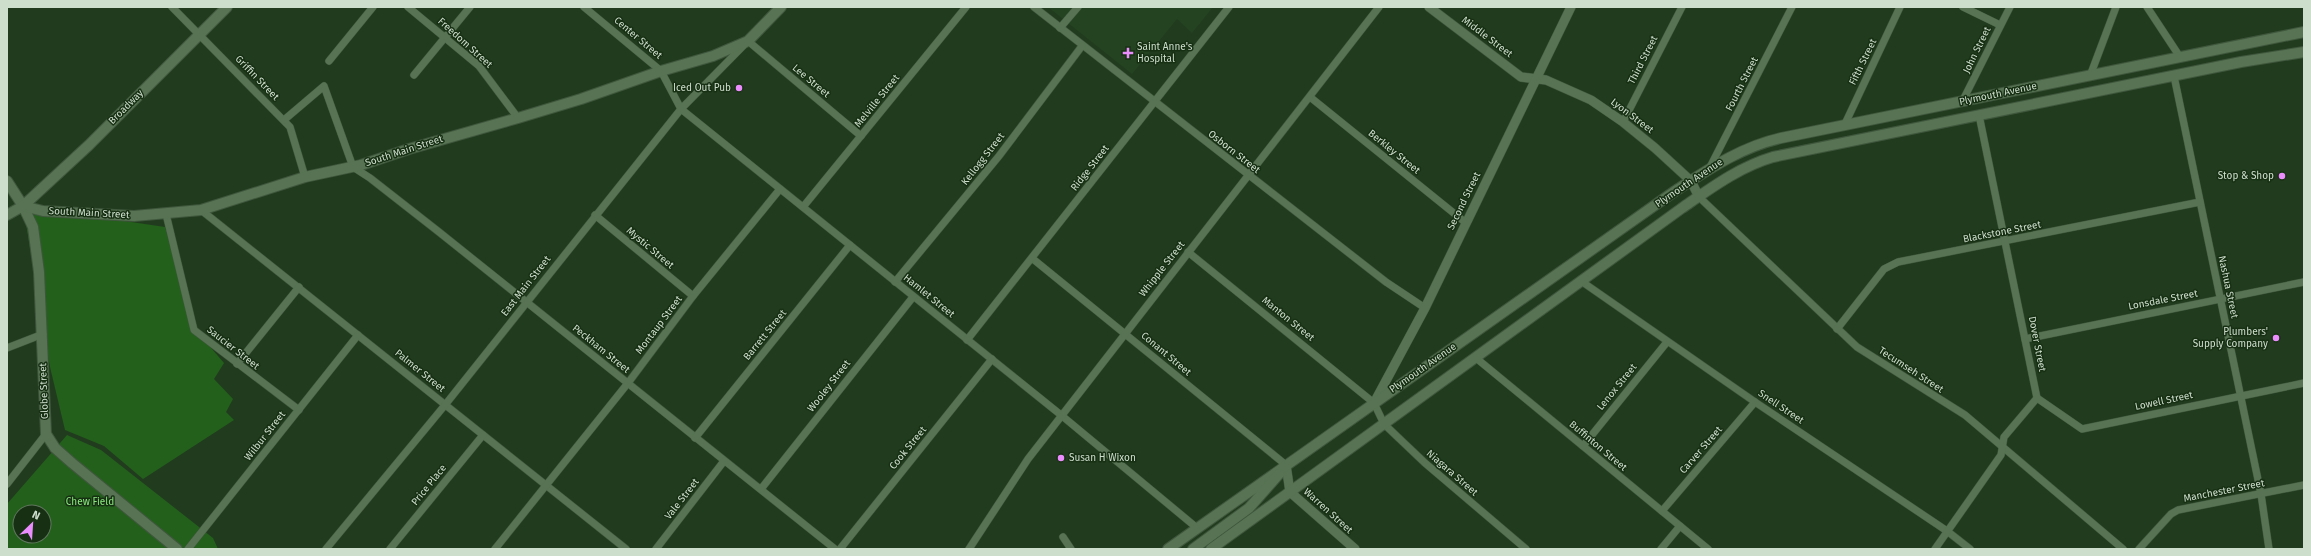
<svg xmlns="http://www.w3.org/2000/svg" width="2311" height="556" viewBox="0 0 2311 556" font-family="'Fira Sans',sans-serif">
  <rect width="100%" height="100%" fill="#213b1e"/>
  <path fill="#244320" d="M1048,7H1213L1192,33L1177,19L1132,74Z"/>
  <g fill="#23601b" fill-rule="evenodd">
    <path d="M23,206L165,227L194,328L224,363L214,379L233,399L226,412L234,420L143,479L104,446L65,430L50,367Z"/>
    <path d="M67,435L101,450L213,538L218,549H7V504ZM20,512H44V536H20Z"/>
  </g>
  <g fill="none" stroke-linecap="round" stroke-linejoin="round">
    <g stroke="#3f573d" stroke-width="8">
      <g id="minor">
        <path d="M172,7L290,127L305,177"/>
        <path d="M408,7L479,66L518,118"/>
        <path d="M584,7L661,71L681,109L1061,415L1197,528"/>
        <path d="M1034,7L1386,282L1425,308"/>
        <path d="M1963,7L2000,25"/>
        <path d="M2147,7L2180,57"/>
        <path d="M1060,28L1078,7"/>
        <path d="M329,61L373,7"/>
        <path d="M414,75L470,7"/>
        <path d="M2090,76L2116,7"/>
        <path d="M2174,76L2261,494L2269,549"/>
        <path d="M1310,97L1466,223"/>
        <path d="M1962,102L2010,7"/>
        <path d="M284,120L324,86L353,167L370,178L439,232L835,549"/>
        <path d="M1623,122L1682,7"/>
        <path d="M1844,126L1900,7"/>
        <path d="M1709,169L1792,7"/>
        <path d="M1699,197L1857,347L1965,415L2123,549"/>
        <path d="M803,207L966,7"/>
        <path d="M201,210L626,549"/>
        <path d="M166,214L194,330L299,410"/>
        <path d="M595,215L693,296"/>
        <path d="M1188,252L1374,403L1384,424L1425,463L1526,549"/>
        <path d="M1033,259L1286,465"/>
        <path d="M1581,281L1755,402L1947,531L1970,549"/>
        <path d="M895,282L999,156L1082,46"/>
        <path d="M1837,329L1884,269L1898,262L2200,202"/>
        <path d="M2025,339L2304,282"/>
        <path d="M967,340L1229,7"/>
        <path d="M7,348L43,334"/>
        <path d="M1476,358L1708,549"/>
        <path d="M237,364L299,287"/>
        <path d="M2037,398L2082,429L2304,383"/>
        <path d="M695,438L850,245"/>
        <path d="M1583,446L1667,342"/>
        <path d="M7,484L46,434"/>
        <path d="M761,489L913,297"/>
        <path d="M1662,511L1755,402"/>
        <path d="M1063,537L1071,549"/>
        <path d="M188,549L358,335"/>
        <path d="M326,549L445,405L681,109L748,41L861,136"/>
        <path d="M390,549L483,435"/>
        <path d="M495,549L628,383L693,296L780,189"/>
        <path d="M656,549L724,461"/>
        <path d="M840,549L992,359"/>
        <path d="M969,549L1028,459L1379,7"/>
        <path d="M1661,549L1680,526"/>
        <path d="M1935,549L2001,455L2004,437L2037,398L1979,115"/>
        <path d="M2139,549L2171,514L2178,510L2304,485"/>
      </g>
    </g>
    <g stroke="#3f573d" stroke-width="10">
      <g id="tertiary">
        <path d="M1429,7L1521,77L1546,80L1591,100L1623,122L1655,148L1691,181L1699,197"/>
        <path d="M1374,403L1425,308L1571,7"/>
        <path d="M1286,465L1290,492L1355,549"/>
      </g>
    </g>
    <g stroke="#3f573d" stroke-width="12">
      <g id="secondary">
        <path d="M7,181L23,206L33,227L39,272L46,434L55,448L72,463L177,549"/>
        <path d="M23,206L43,211L134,216L201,210L305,177L361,165L409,149L518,118L581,99L661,71L713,56L748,41L781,7"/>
        <path d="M7,215L23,206L89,145L227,7"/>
        <path d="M1168,549L1675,191C1709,169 1741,147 1781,138L2304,32"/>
        <path d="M1193,549L1249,508L1279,474"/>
        <path d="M1211,549L1682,208C1711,188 1739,167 1773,157L2241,62L2304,52"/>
      </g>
    </g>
    <use href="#minor" stroke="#577353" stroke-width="7"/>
    <use href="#tertiary" stroke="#577353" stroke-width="9"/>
    <use href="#secondary" stroke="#577353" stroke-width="10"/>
  </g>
  <g fill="#eb8dfc" stroke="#173014" stroke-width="1.5">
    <path d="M1126 47h4v4h4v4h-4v4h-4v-4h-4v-4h4z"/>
    <circle cx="739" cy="88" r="4"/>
    <circle cx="2282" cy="176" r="4"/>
    <circle cx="2276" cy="338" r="4"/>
    <circle cx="1061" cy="458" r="4"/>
  </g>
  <g text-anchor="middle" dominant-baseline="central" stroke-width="3" stroke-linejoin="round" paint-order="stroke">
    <g font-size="10" fill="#cedecc" stroke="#173014">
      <text transform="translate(1487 37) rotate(37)">Middle Street</text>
      <text transform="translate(638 38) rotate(40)">Center Street</text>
      <text transform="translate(465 43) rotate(42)">Freedom Street</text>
      <text transform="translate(1977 50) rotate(-64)">John Street</text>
      <text transform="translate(1643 60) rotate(-63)">Third Street</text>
      <text transform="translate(1863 62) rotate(-64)">Fifth Street</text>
      <text transform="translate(257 78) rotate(46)">Griffin Street</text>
      <text transform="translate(811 81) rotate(40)">Lee Street</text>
      <text transform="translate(1742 84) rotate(-63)">Fourth Street</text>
      <text transform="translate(1998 94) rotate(-12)">Plymouth Avenue</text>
      <text transform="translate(877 101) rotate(-51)">Melville Street</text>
      <text transform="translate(126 107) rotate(-45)">Broadway</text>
      <text transform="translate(1632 116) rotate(37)">Lyon Street</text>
      <text transform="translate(404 151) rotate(-18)">South Main Street</text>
      <text transform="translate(1234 152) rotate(38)">Osborn Street</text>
      <text transform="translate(1394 152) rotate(39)">Berkley Street</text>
      <text transform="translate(983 159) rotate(-52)">Kellogg Street</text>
      <text transform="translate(1090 168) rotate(-52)">Ridge Street</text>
      <text transform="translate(1689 183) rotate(-34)">Plymouth Avenue</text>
      <text transform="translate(1464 201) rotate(-64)">Second Street</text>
      <text transform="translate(89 213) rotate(3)">South Main Street</text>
      <text transform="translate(2002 232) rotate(-11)">Blackstone Street</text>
      <text transform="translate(650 248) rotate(40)">Mystic Street</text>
      <text transform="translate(1162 269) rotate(-52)">Whipple Street</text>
      <text transform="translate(526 286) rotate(-52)">East Main Street</text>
      <text transform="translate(2228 287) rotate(78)">Nashua Street</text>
      <text transform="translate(929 296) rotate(39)">Hamlet Street</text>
      <text transform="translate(2163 300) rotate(-11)">Lonsdale Street</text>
      <text transform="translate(1288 319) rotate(39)">Manton Street</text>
      <text transform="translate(659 325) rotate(-53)">Montaup Street</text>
      <text transform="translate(765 335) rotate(-51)">Barrett Street</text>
      <text transform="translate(2037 344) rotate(79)">Dover Street</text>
      <text transform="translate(233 348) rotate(38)">Saucier Street</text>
      <text transform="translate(601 349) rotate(39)">Peckham Street</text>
      <text transform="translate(1166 354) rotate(40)">Conant Street</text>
      <text transform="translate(1423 368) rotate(-35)">Plymouth Avenue</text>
      <text transform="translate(1911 370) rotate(33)">Tecumseh Street</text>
      <text transform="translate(420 371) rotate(39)">Palmer Street</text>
      <text transform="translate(829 386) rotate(-52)">Wooley Street</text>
      <text transform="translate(1617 387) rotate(-51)">Lenox Street</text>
      <text transform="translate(44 391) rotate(-92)">Globe Street</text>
      <text transform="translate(2164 401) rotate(-12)">Lowell Street</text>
      <text transform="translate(1781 407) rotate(34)">Snell Street</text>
      <text transform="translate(265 436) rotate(-52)">Wilbur Street</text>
      <text transform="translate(1598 446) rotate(40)">Buffinton Street</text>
      <text transform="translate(908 448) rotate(-51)">Cook Street</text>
      <text transform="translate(1701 450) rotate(-49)">Carver Street</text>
      <text transform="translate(1452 473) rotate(41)">Niagara Street</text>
      <text transform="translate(429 485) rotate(-51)">Price Place</text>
      <text transform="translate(2224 491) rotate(-11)">Manchester Street</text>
      <text transform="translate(682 499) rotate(-52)">Vale Street</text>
      <text transform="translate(1328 511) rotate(42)">Warren Street</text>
    </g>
    <g font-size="10" fill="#cedecc" stroke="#173014" text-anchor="end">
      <text x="1137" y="47" text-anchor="start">Saint Anne's<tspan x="1137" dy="12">Hospital</tspan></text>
      <text x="731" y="88">Iced Out Pub</text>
      <text x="2274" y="176">Stop &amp; Shop</text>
      <text x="2268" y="332">Plumbers'<tspan x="2268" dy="12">Supply Company</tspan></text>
      <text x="1069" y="458" text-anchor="start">Susan H Wixon</text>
    </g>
    <g font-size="10" fill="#8be87f" stroke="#173014">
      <text x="90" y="502">Chew Field</text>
    </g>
  </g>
  <rect width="2311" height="556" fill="none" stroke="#cedecc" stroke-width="16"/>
  <g transform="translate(32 524) rotate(25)"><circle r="19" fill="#173014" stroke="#60765e"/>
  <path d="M0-3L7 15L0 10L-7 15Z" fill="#eb8dfc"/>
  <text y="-6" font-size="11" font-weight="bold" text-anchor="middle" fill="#cedecc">N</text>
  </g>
</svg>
